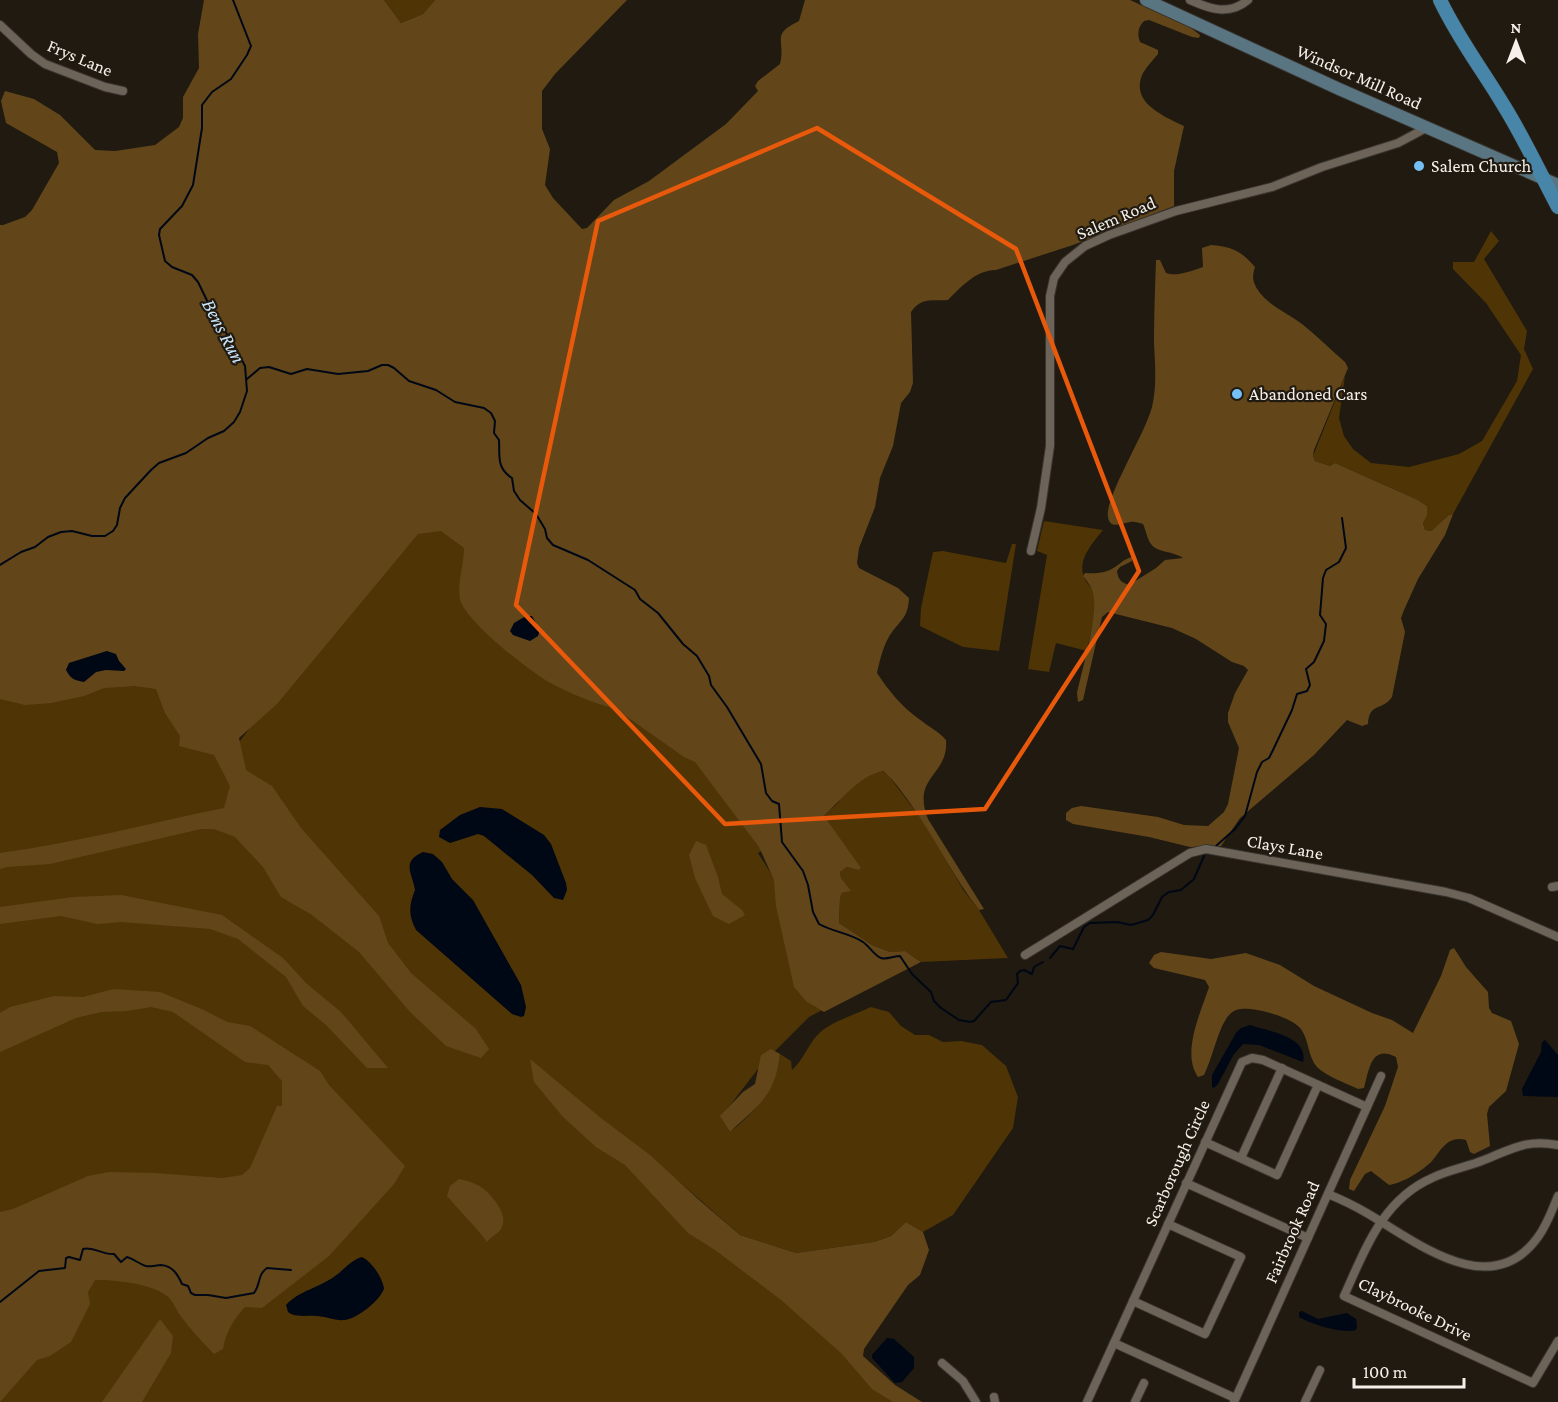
<svg xmlns="http://www.w3.org/2000/svg" width="1558" height="1402" viewBox="0 0 1558 1402" font-family="'Crimson Pro',serif">
  <rect width="100%" height="100%" fill="#201a10"/>
  <g fill="#4f3405">
    <path d="M384,0H435L423,14L401,23Z"/>
    <path d="M1491,231L1499,241L1484,259L1527,331L1524,349L1533,369L1453,514L1449,515L1431,531L1425,530L1423,523L1426,515L1427,506L1418,500L1335,463L1330,466L1315,461L1313,456L1345,376L1339,418L1344,436L1353,449L1371,463L1409,467L1459,454L1482,441L1517,381L1521,355L1486,303L1453,269V262H1474Z"/>
    <path d="M449,468L888,775L923,821L964,891L979,910L1008,958L921,962L905,951L890,952L872,945L839,923L840,898L842,893L850,891L841,878L840,872L847,867L858,870L824,816L841,800L758,853L849,996L809,1017L761,1065L721,1117L730,1132C756,1111 776,1089 780,1054L791,1061L792,1070C805,1059 809,1040 824,1029C837,1020 856,1014 871,1007L889,1012L901,1026L915,1035H929L943,1042L961,1041L982,1045L1006,1066L1018,1097L1013,1128L953,1215L923,1232L906,1222L891,1236L874,1242L796,1253L740,1235L675,1178L911,1402H0V538L236,746Z"/>
    <path d="M1044,521L1103,530C1093,543 1077,559 1084,577C1086,583 1092,587 1094,593C1098,611 1090,634 1087,651L1056,643L1049,672L1028,669L1047,555L1037,551Z"/>
    <path d="M1012,544H1016L999,651L963,647L920,626L921,608L933,552L943,551L1006,563Z"/>
  </g>
  <g fill="#62461a" fill-rule="evenodd">
    <path d="M204,0H384L401,23L423,14L435,0H627L555,74L542,91V129L550,149L545,185L553,198L582,229L587,228L614,200L649,181L726,124L758,91L755,86L758,81L780,64C786,39 770,35 799,21L805,0H1130L1191,28L1200,35L1199,38L1192,37L1149,20L1144,21C1138,27 1137,34 1140,42L1158,50V54C1153,60 1147,66 1143,73C1129,102 1163,116 1184,126L1174,171V206L1073,245L996,270C976,270 961,287 948,300C931,301 921,297 911,312L913,383L910,392L901,403L893,446L880,478L875,507L859,548L857,563L859,568L898,588L909,598C908,616 903,618 892,632C884,643 880,659 877,673C888,690 902,707 919,719C929,727 938,731 946,740C949,776 911,776 928,819L984,909L979,910C953,877 935,838 910,803C902,792 894,780 883,771C860,775 840,801 824,816L861,868L858,870L847,867L840,872L841,878L851,891L842,893L840,898L839,923L872,945L890,952L905,951L921,962L824,1012L806,1001L794,987L776,906L774,880L759,847L695,762L684,757L616,709C595,704 566,692 547,681C528,670 464,620 460,599C457,583 464,564 464,548L441,531L418,534L277,704L239,738L246,770L272,786L301,828L379,916L388,943L411,973L476,1029L489,1049L481,1058L446,1046L410,1012L359,952L312,915L281,897L263,867L235,837L214,829H201L50,864L7,867L0,869V853C76,843 149,823 224,808L230,786L214,755L179,746L180,736L165,713L156,689L135,686L104,688L84,696L51,703L25,705L0,699V225H3L25,217L32,210L59,163L57,152L6,123L1,101L5,91L34,99L60,115L95,150L115,151L155,145L179,127L183,118V97L199,68L198,34ZM107,651L123,665L96,672L84,682C74,680 71,679 66,670L69,663Z"/>
    <path d="M1211,245C1233,247 1241,251 1255,267C1253,273 1252,279 1255,285C1264,304 1287,312 1302,324C1317,336 1331,350 1345,362L1348,368L1314,450L1313,456L1315,461L1330,466L1335,463L1418,500L1427,506V515L1423,523L1425,530L1431,531L1449,515L1453,514L1445,535L1418,579L1404,610L1401,618L1405,632L1392,697C1383,711 1369,702 1368,724L1362,726L1347,720L1314,755L1240,818L1221,846L1190,847L1149,837L1073,824L1066,820V813L1072,808L1081,806L1158,817L1184,825L1208,826L1224,812L1228,804L1239,748L1228,722V713L1235,693L1248,670L1244,666L1232,662L1196,639L1172,628L1108,612L1102,617L1083,700L1078,702L1077,693C1082,670 1099,613 1093,593C1092,587 1087,581 1083,576L1085,573C1095,574 1107,573 1115,567C1123,562 1122,560 1132,557V561L1120,567L1117,571C1118,580 1121,582 1129,585L1156,568L1165,560L1183,558C1174,551 1157,553 1151,544C1147,539 1146,530 1143,524C1139,523 1134,521 1130,522C1122,523 1110,530 1108,517C1104,499 1146,432 1152,407C1157,386 1155,364 1154,343C1154,315 1155,288 1156,260H1160L1166,273C1177,277 1191,271 1203,267L1202,248Z"/>
    <path d="M696,841L706,845L718,877L722,894L742,910L745,915L729,924L713,916L695,878L689,855Z"/>
    <path d="M121,895L222,915L283,958L307,984L341,1012L388,1068H367L326,1025L303,1006L286,977L238,939L210,929L121,922L97,924L61,916L0,924V907L73,897Z"/>
    <path d="M1454,948L1466,967L1488,992L1489,1008L1492,1013L1511,1021L1519,1044L1506,1091L1489,1107L1487,1114L1490,1146L1474,1154L1470,1152L1466,1140C1448,1135 1442,1149 1432,1161C1422,1171 1403,1183 1389,1185L1371,1171L1365,1174L1354,1191L1349,1189L1350,1180L1385,1106L1398,1067L1396,1057C1371,1044 1369,1070 1364,1088L1358,1089C1346,1083 1327,1077 1317,1067C1308,1057 1309,1040 1301,1029C1292,1017 1255,1007 1241,1009C1235,1009 1229,1014 1226,1019C1217,1033 1212,1059 1204,1075L1198,1077C1181,1053 1201,1012 1209,987L1205,980L1154,968L1149,963L1154,955L1161,952L1211,959L1246,953L1280,965L1314,986L1372,1013L1392,1020L1413,1033L1441,976L1450,950Z"/>
    <path d="M114,989L160,992L204,1010L227,1022L250,1026L320,1071L329,1085L405,1166L394,1184L329,1256L262,1308L245,1307C233,1320 226,1332 223,1349L214,1354C202,1342 190,1329 180,1315C176,1310 173,1300 167,1296C150,1283 116,1280 95,1280L88,1292L90,1304L71,1342L50,1356L37,1360L0,1402V1212L13,1209L88,1176L109,1172L154,1173L222,1178L242,1175L250,1168L277,1106H282V1081L268,1065L245,1062L173,1012L151,1007L127,1011L101,1012L76,1018L0,1052V1013L10,1007L54,996L83,997Z"/>
    <path d="M771,1049L780,1054C775,1097 759,1104 730,1132L720,1116L743,1092L755,1084L761,1055Z"/>
    <path d="M530,1059L601,1118L650,1155L698,1199L740,1235L796,1253L874,1242L891,1236L906,1222L923,1232L929,1250L920,1275L908,1285L864,1349L863,1356L895,1385L922,1402H893L872,1389L841,1353L781,1300L715,1250L688,1233L625,1165L596,1147L563,1117L534,1082Z"/>
    <path d="M459,1179C469,1181 479,1184 486,1191C495,1199 509,1217 501,1229C498,1234 490,1237 487,1242C475,1225 460,1212 447,1196L450,1186Z"/>
    <path d="M160,1319L173,1336L171,1353L142,1402H102Z"/>
  </g>
  <g fill="#000715">
    <path d="M526,616H532L540,630L538,636L530,641L513,635L510,631L514,623Z"/>
    <path d="M107,651L116,654L119,661L126,669L124,671L106,670L96,672L84,682C74,680 71,679 66,670L69,663Z"/>
    <path d="M480,807L502,809L544,835L551,844L566,883L567,890L563,900L554,898L532,875L484,836L478,834L450,843L439,837L440,830L460,815Z"/>
    <path d="M423,852L433,854L442,862L452,879L473,900L521,985L526,1007L524,1016L521,1017L512,1014L416,930C408,915 409,905 415,890C412,872 401,862 423,852Z"/>
    <path d="M1250,1025C1267,1031 1309,1036 1303,1062L1259,1045L1243,1044L1234,1054L1218,1084L1214,1088L1212,1087V1075L1236,1033L1241,1028Z"/>
    <path d="M1545,1040L1558,1055V1097L1523,1096L1522,1089L1541,1052L1542,1042Z"/>
    <path d="M362,1257C372,1262 382,1277 384,1288C382,1299 356,1320 344,1320C335,1321 325,1316 316,1316C306,1315 296,1318 288,1312L286,1305C300,1290 319,1288 335,1276C344,1270 351,1260 362,1257Z"/>
    <path d="M1302,1311L1318,1319L1347,1313L1356,1319L1357,1326L1356,1330C1342,1334 1311,1324 1299,1317V1312Z"/>
    <path d="M887,1338L894,1339L914,1357V1368L902,1382L895,1383L892,1380L872,1358V1355Z"/>
  </g>
  <g fill="none" stroke-linecap="round" stroke-linejoin="round">
    <g stroke="#000715" stroke-width="2">
      <path d="M247,379L260,368L269,367L291,374L307,369L338,374L368,371L382,365H388L394,368L409,381L436,390L455,402L484,408L491,413L495,421L494,433L499,440C500,455 496,468 512,478L514,491L520,500L536,514L545,529L547,538L553,545L588,560L635,590L640,599L658,613L683,644L697,656L709,676L711,685L727,707L761,764L766,793L772,801L779,804L782,842L803,871L808,885L813,912L819,924C833,932 850,933 863,942C869,946 875,956 881,958C886,960 894,956 900,956L912,974L931,992L934,1001L941,1008L959,1020L970,1022L974,1021L991,1002L1006,1000L1018,983L1017,974L1020,971L1024,970L1032,974L1034,967L1043,962"/>
      <path d="M0,565L21,552L35,547L48,537L61,532L72,531L92,536H105L113,531L117,525L120,508L125,498L151,470L159,463L186,453L208,438L224,431L234,422L240,412L247,391L245,366L233,343L215,317L198,282L192,275L172,267L165,261L159,235L160,229L182,206L193,185L202,128V105L212,92L231,79L247,55L251,46L233,0"/>
      <path d="M1216,846L1235,829L1245,816L1257,772L1262,762L1269,758L1273,750L1292,710L1297,694L1307,691L1310,685L1306,669L1314,662L1324,641L1326,624L1320,615L1323,578L1326,570L1339,562L1346,548L1342,518"/>
      <path d="M1050,958L1060,946L1073,949L1084,927L1090,923L1117,922L1131,925L1148,920L1153,915L1162,897L1169,892L1181,890L1194,879L1204,856"/>
      <path d="M0,1302L39,1271L65,1268L66,1258L69,1257L80,1260L83,1249C94,1246 102,1255 114,1254L121,1262L127,1257C134,1259 139,1264 146,1266C151,1267 156,1265 161,1265C173,1266 178,1275 182,1284L188,1286L191,1293L195,1295H208L226,1298L254,1293C261,1284 257,1275 267,1268L291,1270"/>
    </g>
    <g stroke="#393430" stroke-width="10">
      <g id="street">
        <path d="M1190,0C1210,9 1229,16 1248,0"/>
        <path d="M0,25L31,54L45,64L105,87L123,91"/>
        <path d="M1031,551L1041,508L1050,446V296L1054,278L1065,262L1085,246L1109,235L1176,211L1272,187L1322,167L1398,143L1428,127"/>
        <path d="M1552,887L1558,886"/>
        <path d="M1025,955L1190,853L1206,849L1446,892L1469,898L1558,937"/>
        <path d="M1205,1142L1277,1175L1318,1085"/>
        <path d="M1558,1145C1526,1139 1512,1149 1484,1160C1467,1167 1448,1170 1432,1178C1382,1200 1365,1250 1344,1296L1533,1383L1558,1341"/>
        <path d="M1241,1158L1282,1068"/>
        <path d="M1186,1183L1308,1238"/>
        <path d="M1328,1194C1340,1199 1353,1205 1365,1212C1414,1240 1490,1304 1538,1237C1547,1225 1552,1210 1558,1196"/>
        <path d="M1133,1301L1205,1334L1241,1257L1168,1224"/>
        <path d="M1114,1343L1235,1398"/>
        <path d="M942,1363L963,1381L976,1402"/>
        <path d="M994,1397L995,1402"/>
        <path d="M1087,1402L1242,1062L1252,1058L1263,1060L1367,1107"/>
        <path d="M1135,1402L1144,1383"/>
        <path d="M1234,1402L1381,1076"/>
        <path d="M1305,1402L1320,1370"/>
      </g>
    </g>
    <g stroke="#393430" stroke-width="14">
      <path id="secondary" d="M1146,0L1339,89L1558,185"/>
    </g>
    <g stroke="#393430" stroke-width="15">
      <path id="primary" d="M1440,0C1459,40 1482,69 1504,106C1524,138 1540,173 1558,207"/>
    </g>
    <use href="#street" stroke="#6c6459" stroke-width="8"/>
    <use href="#secondary" stroke="#597581" stroke-width="12"/>
    <use href="#primary" stroke="#4786a8" stroke-width="14"/>
  </g>
  <path fill="none" stroke="#e8590c" stroke-width="4.5" stroke-linejoin="round" d="M817,128L1016,249L1139,571L985,809L725,824L516,605L598,221Z"/>
  <g fill="#74c0f6" stroke="#201a10" stroke-width="2">
    <circle cx="1419" cy="166" r="6"/>
    <circle cx="1237" cy="394" r="6"/>
  </g>
  <g text-anchor="middle" dominant-baseline="central" stroke-width="4.5" stroke-linejoin="round" paint-order="stroke">
    <g font-size="18" fill="#f5f0ea" stroke="#201a10">
      <text transform="translate(80 58) rotate(23)">Frys Lane</text>
      <text transform="translate(1359 77) rotate(24)">Windsor Mill Road</text>
      <text transform="translate(1116 218) rotate(-23)">Salem Road</text>
      <text transform="translate(1285 847) rotate(10)">Clays Lane</text>
      <text transform="translate(1177 1163) rotate(-66)">Scarborough Circle</text>
      <text transform="translate(1292 1232) rotate(-66)">Fairbrook Road</text>
      <text transform="translate(1415 1309) rotate(26)">Claybrooke Drive</text>
    </g>
    <g font-size="18" fill="#f5f0ea" stroke="#201a10" text-anchor="start">
      <text x="1431" y="166">Salem Church</text>
      <text x="1249" y="394">Abandoned Cars</text>
    </g>
    <g font-size="20" font-style="italic" fill="#cbe7fb" stroke="#201a10">
      <text transform="translate(224 331) rotate(62)">Bens Run</text>
    </g>
  </g>
  <g transform="translate(1516 42)" stroke="#201a10" stroke-width="4.5" paint-order="stroke">
  <path d="M0-4.5L10 22L0 15L-10 22Z" fill="#f5f0ea"/>
  <text y="-9" font-size="16" font-weight="bold" text-anchor="middle" fill="#f5f0ea">N</text>
  </g>
  <path d="M1354 1378v9h110v-9" fill="none" stroke="#f5f0ea" stroke-width="3"/>
  <text x="1363" y="1378" font-size="18" fill="#f5f0ea" stroke="#201a10" stroke-width="4.5" paint-order="stroke">100 m</text>
</svg>
